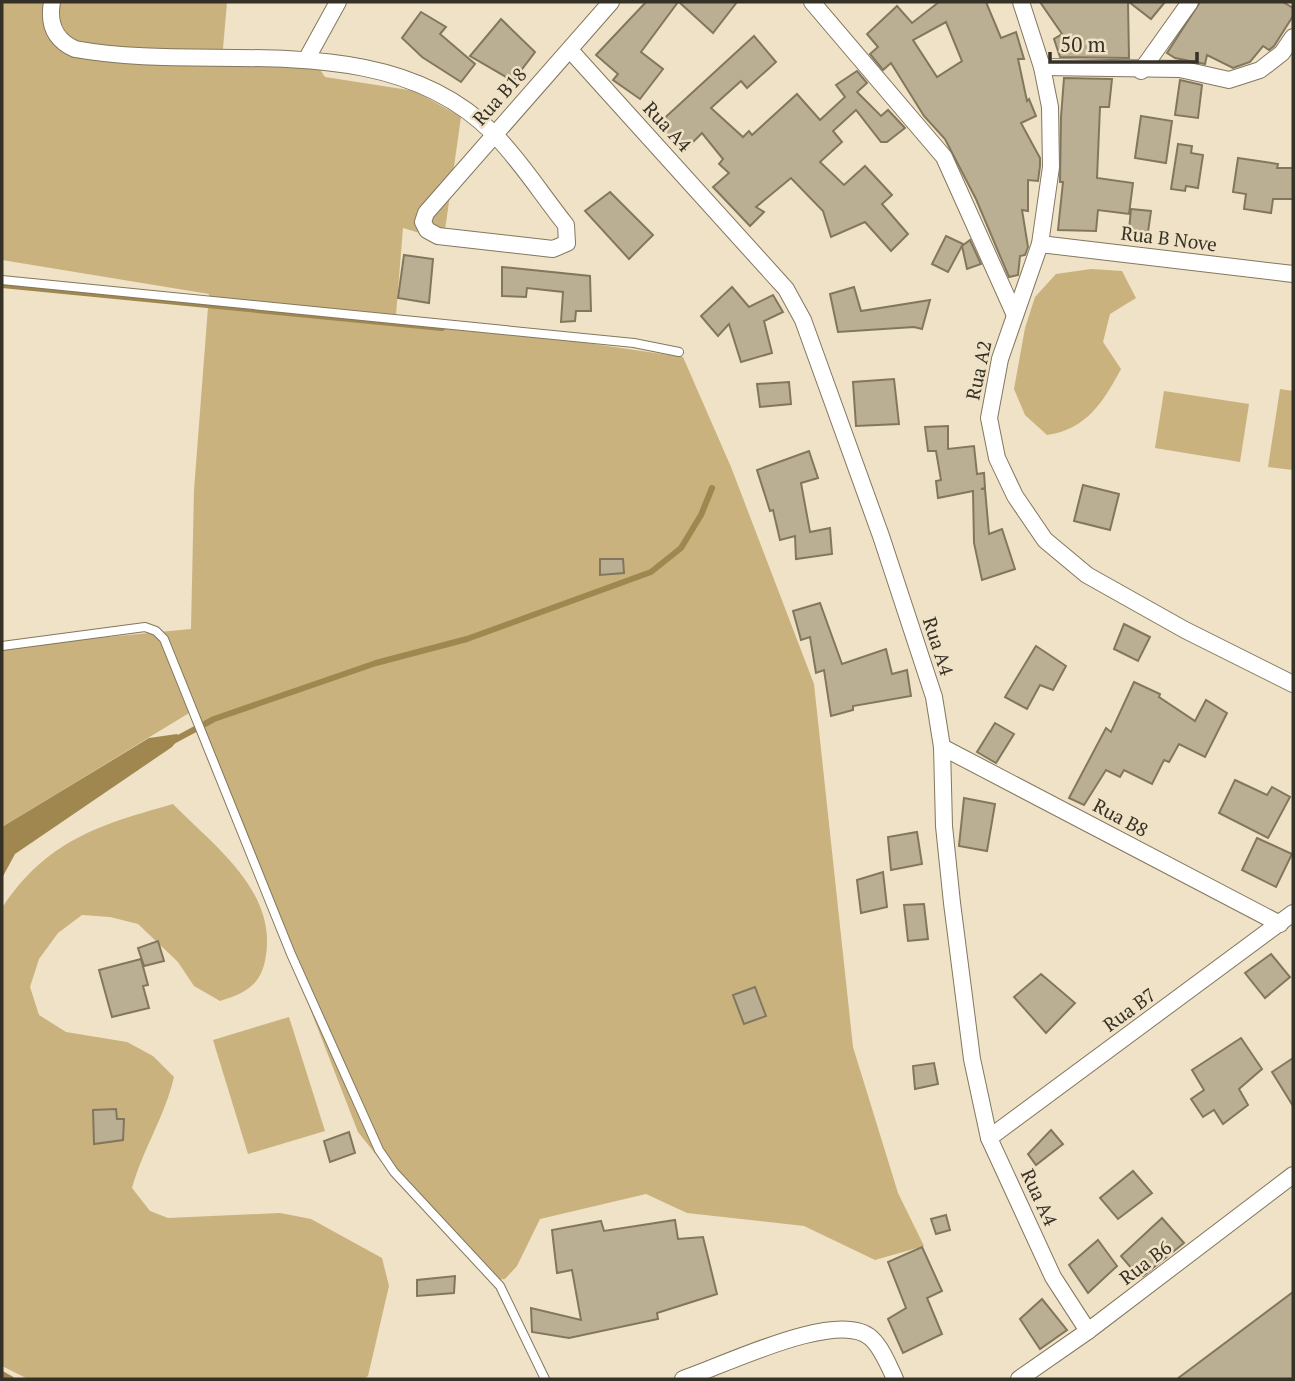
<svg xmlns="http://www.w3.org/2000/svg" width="1295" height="1381" viewBox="0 0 1295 1381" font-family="'PT Serif',serif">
  <rect width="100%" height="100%" fill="#efe2c6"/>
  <g fill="#c9b27e">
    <path d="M2,2H227L222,60L317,65L325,77L415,91L461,117L445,230L433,237L403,228L396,315L683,357L731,467L814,684L853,1047L898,1193L924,1246L875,1260L804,1226L687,1213L646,1194L540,1219L517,1266L505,1279L496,1280L381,1161L358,1132L194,710L2,827V647L191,629L194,490L209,294L2,260Z"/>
    <path d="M1091,269L1122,271L1136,298L1110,314L1103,342L1121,369C1104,401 1086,430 1047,435L1025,415L1014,389L1025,328L1035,297L1056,274Z"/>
    <path d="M1280,389L1293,391V470L1268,467Z"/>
    <path d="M1164,391L1249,404L1240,462L1155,448Z"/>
    <path d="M173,804C213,845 276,890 266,955C262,985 246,993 220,1001L194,986L178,962L138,924L110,917L82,915L58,933L39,959L30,987L39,1015L66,1032L127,1042L153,1056L174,1077C165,1116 143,1149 132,1188L150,1211L168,1218L280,1213L311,1219L382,1258L389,1286L368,1376L363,1379H28L2,1366V908C47,840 99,825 173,804Z"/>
    <path d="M289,1017L325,1131L248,1154L213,1040Z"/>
  </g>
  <path fill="#a0874f" d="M177,734L180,737L172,747L15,854L2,878V827L149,738Z"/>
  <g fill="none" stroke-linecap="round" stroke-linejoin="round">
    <g stroke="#a0874f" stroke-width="6">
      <path d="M2,285L442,328"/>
      <path d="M173,741L214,719L376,663L467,639L651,572L681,548L701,515L712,488"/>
      <path d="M2,1374L11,1379"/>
    </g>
  </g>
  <g fill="#bbaf93" stroke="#82775d" stroke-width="2" fill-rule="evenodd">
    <path d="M646,2H678L641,52L663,69L640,99L613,80L618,74L596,55Z"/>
    <path d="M679,2H737L713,33Z"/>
    <path d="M939,2H986L1001,38L1016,32L1024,59H1018L1027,101L1029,99L1036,116L1021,123L1040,158V166L1038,181L1028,180V211L1022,210L1028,247L1025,255L1020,256L1018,275L1009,277L976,199L945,139L924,116L891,63L883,70L870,54L878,47L867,34L897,6L912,23ZM946,22L962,61L937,77L913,40Z"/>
    <path d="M1040,2H1128L1129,58L1060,57L1054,39L1062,34Z"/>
    <path d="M1129,2H1165L1151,19Z"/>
    <path d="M1200,2H1283L1293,8V16L1274,46L1269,50L1263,46L1250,62L1233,68L1207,55L1205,64L1175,58L1167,53Z"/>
    <path d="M421,12L446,27L440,34L475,64L461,82L422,57L402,38Z"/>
    <path d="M501,19L535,52L513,81L470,56Z"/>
    <path d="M754,36L776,62L747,88L741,81L711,108L743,137L749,131L752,135L797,94L820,120L845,97L836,85L857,71L867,83L857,92L881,116L888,110L905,128L887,142H881L856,110L833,131L842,142L820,162L844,185L865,166L892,195L882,204L908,234L891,251L865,222L831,237L823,211L791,178L756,207L764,212L750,226L713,187L729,173L719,164L723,159L702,133L683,152L658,124Z"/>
    <path d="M1064,78L1112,79L1109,107H1100L1097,178L1133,183L1129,214L1098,210L1096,231L1058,230L1063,182H1060L1061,117Z"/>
    <path d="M1180,80L1202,85L1198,118L1175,115Z"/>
    <path d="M1141,116L1172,121L1166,163L1135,158Z"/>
    <path d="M1178,144L1192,146L1191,153L1203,155L1198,188L1186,186L1185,191L1171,189Z"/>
    <path d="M1238,158L1278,164L1277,168H1293V199H1273L1271,213L1244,209L1246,194L1233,192Z"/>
    <path d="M610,192L653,235L629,259L585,211Z"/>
    <path d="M1131,209L1151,211L1148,232L1129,230Z"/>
    <path d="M946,236L963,244L948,272L932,264Z"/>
    <path d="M970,240L981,264L967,269L962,246Z"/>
    <path d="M404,255L433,259L429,303L398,298Z"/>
    <path d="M502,267L590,276L591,311H576L575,321L561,322L563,292L527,288L526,297L502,296Z"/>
    <path d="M732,287L749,307L773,295L783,312L764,321L772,353L741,362L729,324L718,336L701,316Z"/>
    <path d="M854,287L861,311L930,300L922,329L914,327L838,332L830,294Z"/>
    <path d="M894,379L899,424L856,426L853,382Z"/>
    <path d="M789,382L791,404L760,407L757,384Z"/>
    <path d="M948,426V449L974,446L977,474L984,473L985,488L981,489H985L989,534L1002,529L1015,569L982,580L974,543L973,491L938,498L936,481L941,480L936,451H928L925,427Z"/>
    <path d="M809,451L818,478L801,483L810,532L830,528L832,554L796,559L795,536L780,540L773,510L770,511L757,470Z"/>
    <path d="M1083,485L1119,494L1110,530L1074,521Z"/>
    <path d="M600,559H623L624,573L600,575Z"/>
    <path d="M820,603L842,664L886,649L892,674L907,670L911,696L853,706V710L831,716L824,670L816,673L810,637L801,640L793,611Z"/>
    <path d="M1124,624L1150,637L1138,661L1114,649Z"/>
    <path d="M1036,646L1066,666L1053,690L1040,685L1027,709L1005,697Z"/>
    <path d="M1134,682L1160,694L1159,697L1195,721L1206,700L1227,713L1205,757L1179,744L1169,762L1164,760L1152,784L1124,770L1120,777L1106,770L1084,805L1069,798L1106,728L1111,732Z"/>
    <path d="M995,723L1014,734L996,763L977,752Z"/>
    <path d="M1235,780L1267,795L1272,787L1290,797L1268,838L1219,813Z"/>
    <path d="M964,798L995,804L987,851L959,846Z"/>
    <path d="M917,832L922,864L891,870L888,837Z"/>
    <path d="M1257,838L1292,854L1276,887L1242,870Z"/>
    <path d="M883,872L887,907L861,913L857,880Z"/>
    <path d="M924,904L928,939L908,941L904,905Z"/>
    <path d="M158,941L164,961L144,966L138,948Z"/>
    <path d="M1271,954L1290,977L1265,998L1245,973Z"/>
    <path d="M141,959L148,985L143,986L149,1008L112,1017L99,970Z"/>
    <path d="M1041,974L1075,1003L1046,1033L1014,997Z"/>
    <path d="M755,987L766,1016L744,1024L733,995Z"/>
    <path d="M1241,1038L1262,1069L1239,1089L1248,1105L1223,1124L1214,1110L1203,1117L1191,1099L1204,1090L1192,1070Z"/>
    <path d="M1293,1058V1106L1272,1072Z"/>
    <path d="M934,1063L938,1084L915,1089L913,1066Z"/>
    <path d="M116,1109L117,1119H124L123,1140L94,1144L93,1110Z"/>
    <path d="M1051,1130L1063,1144L1036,1165L1028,1154Z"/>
    <path d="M349,1132L355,1153L330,1162L324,1141Z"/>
    <path d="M1133,1171L1152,1193L1118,1219L1100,1198Z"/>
    <path d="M946,1215L950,1230L936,1234L931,1219Z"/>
    <path d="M1162,1218L1184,1243L1143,1276L1135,1265L1132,1269L1121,1256Z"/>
    <path d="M675,1220L678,1239L703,1237L717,1294L657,1313L658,1319L569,1338L532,1332L531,1308L581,1320L572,1270L557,1273L552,1230L601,1221L604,1231Z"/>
    <path d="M1098,1240L1117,1266L1088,1293L1069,1265Z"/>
    <path d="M922,1247L942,1291L927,1298L942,1334L903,1353L888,1319L906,1308L888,1262Z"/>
    <path d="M455,1276L454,1293L417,1296V1280Z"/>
    <path d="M1293,1292V1379H1177Z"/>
    <path d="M1042,1299L1067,1330L1040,1349L1020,1319Z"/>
  </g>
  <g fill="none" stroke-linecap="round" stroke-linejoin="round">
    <g stroke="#83775d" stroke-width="10">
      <g id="service">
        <path d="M2,280L634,343L679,352"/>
        <path d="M2,646L145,627L156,631L164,639L291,954L379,1150L394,1172L500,1286L545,1379"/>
      </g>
    </g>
    <g stroke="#83775d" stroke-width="18">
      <g id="minor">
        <path d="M52,2C48,24 55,40 75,49C212,74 384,24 493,133C520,160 542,195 566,225L567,243L553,249L438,236L427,230L423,222L426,213L611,2"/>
        <path d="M812,2L944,157L1014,313"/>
        <path d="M1021,2L1042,67L1050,107L1051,167L1040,244L1000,359L989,418L997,458L1015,496L1045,540L1087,575L1185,630L1293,684"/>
        <path d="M570,50L786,289L803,320L881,536L934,697L942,747L944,826L952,903L972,1059L989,1138L1053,1277L1088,1331"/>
        <path d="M306,60L338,2"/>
        <path d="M1042,67L1180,69L1229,80L1260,70L1282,53L1293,37"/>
        <path d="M1141,71L1190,2"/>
        <path d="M1040,244L1293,274"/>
        <path d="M942,747L1280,924"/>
        <path d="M989,1138L1293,913"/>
        <path d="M683,1379C723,1366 838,1308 871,1338C882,1348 889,1366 895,1379"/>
        <path d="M1019,1379L1088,1331L1293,1175"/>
      </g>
    </g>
    <use href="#service" stroke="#fff" stroke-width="8"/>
    <use href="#minor" stroke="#fff" stroke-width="16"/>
  </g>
  <g text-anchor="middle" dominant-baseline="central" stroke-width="5" stroke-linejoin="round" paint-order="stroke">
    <g font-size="19" fill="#363126" stroke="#efe2c6">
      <text transform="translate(499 96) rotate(-48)">Rua B18</text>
      <text transform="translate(668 126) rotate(47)">Rua A4</text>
      <text transform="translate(1169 238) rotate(7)">Rua B Nove</text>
      <text transform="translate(978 370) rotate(-78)">Rua A2</text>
      <text transform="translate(939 646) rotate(72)">Rua A4</text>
      <text transform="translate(1121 817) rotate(28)">Rua B8</text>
      <text transform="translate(1129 1009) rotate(-36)">Rua B7</text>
      <text transform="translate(1040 1197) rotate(65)">Rua A4</text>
      <text transform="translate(1145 1262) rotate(-37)">Rua B6</text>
    </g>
  </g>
  <rect width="1295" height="1381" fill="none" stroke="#363126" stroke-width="7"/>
  <path d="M1050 52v10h147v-10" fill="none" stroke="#363126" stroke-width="3.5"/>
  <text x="1060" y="52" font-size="21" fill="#363126" stroke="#efe2c6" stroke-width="5" paint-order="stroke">50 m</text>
</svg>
